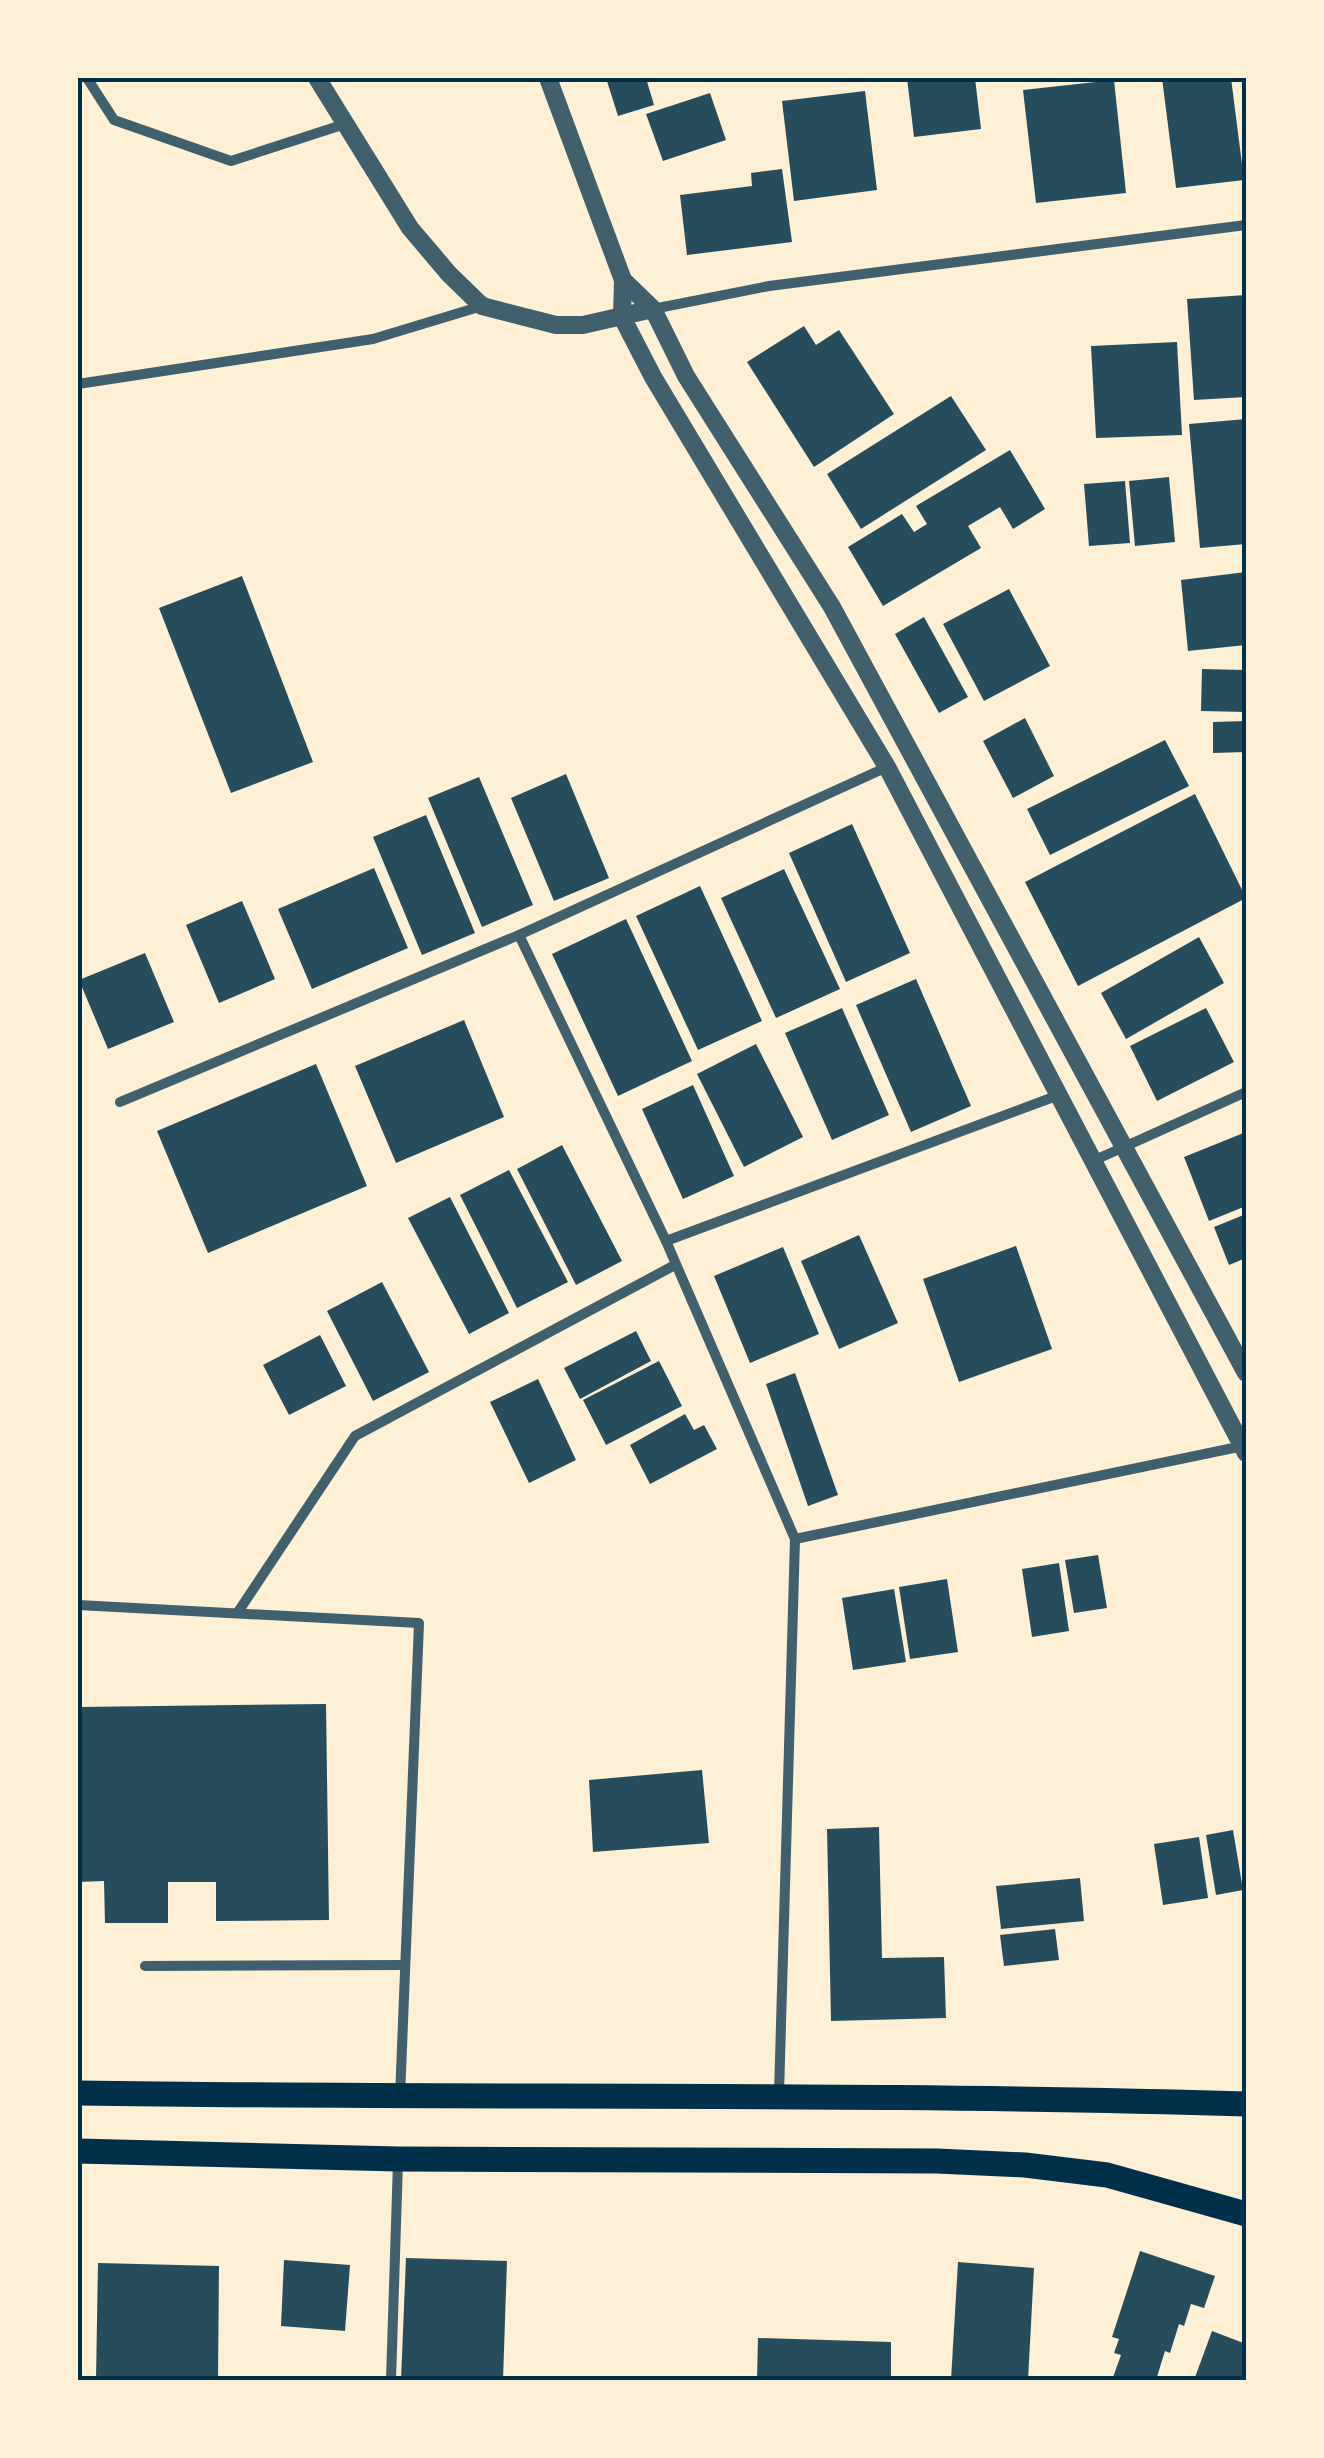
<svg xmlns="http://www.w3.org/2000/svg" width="1324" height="2458" viewBox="0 0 1324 2458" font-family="Manrope,sans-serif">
  <rect width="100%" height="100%" fill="#fdf0d5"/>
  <g fill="#264d5e">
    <path d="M606,78H646L654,105L618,116Z"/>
    <path d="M907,78H975L981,129L914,137Z"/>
    <path d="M1162,78H1231L1244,180L1176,188Z"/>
    <path d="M1114,80L1126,193L1036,203L1023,90Z"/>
    <path d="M865,91L877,190L794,201L782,101Z"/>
    <path d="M710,93L726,140L663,161L646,114Z"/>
    <path d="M782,169L792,242L687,255L680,195L752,186L751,173Z"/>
    <path d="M1246,295V397L1194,400L1187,299Z"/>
    <path d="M804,326L816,345L839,330L894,414L814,467L747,362Z"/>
    <path d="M1177,342L1182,435L1096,438L1091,346Z"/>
    <path d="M951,396L986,450L861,529L827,474Z"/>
    <path d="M1246,419V544L1200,548L1189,424Z"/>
    <path d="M1010,450L1045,509L1013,529L1000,507L968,526L981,548L883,606L848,547L902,514L914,532L927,524L916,506Z"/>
    <path d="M1169,477L1175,542L1135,546L1129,481Z"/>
    <path d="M1125,481L1130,543L1089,546L1084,484Z"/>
    <path d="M1246,572V645L1188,651L1181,580Z"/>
    <path d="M242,576L313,762L231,793L159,608Z"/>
    <path d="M1009,589L1050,666L984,701L943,624Z"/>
    <path d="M924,617L968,697L939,713L895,634Z"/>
    <path d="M1202,669L1246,670V712L1201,711Z"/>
    <path d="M1025,718L1054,776L1013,798L983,741Z"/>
    <path d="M1246,721V752L1213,753V722Z"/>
    <path d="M1165,740L1189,786L1050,855L1027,809Z"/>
    <path d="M566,774L609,878L554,901L511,798Z"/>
    <path d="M479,777L533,905L482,927L428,798Z"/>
    <path d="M1195,794L1246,898L1078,986L1025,882Z"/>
    <path d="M426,815L475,933L422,955L373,837Z"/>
    <path d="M852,824L910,953L846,982L789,853Z"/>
    <path d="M374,868L408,948L312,989L278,909Z"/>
    <path d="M784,869L840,989L776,1018L721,898Z"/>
    <path d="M700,886L762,1021L698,1050L636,916Z"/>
    <path d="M242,901L275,979L219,1003L186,925Z"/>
    <path d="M626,919L692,1061L618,1096L552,954Z"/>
    <path d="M1199,937L1224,983L1126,1039L1101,993Z"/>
    <path d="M145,953L174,1022L108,1049L79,980Z"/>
    <path d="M916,979L971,1106L911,1132L856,1005Z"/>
    <path d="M842,1008L889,1115L832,1140L785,1033Z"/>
    <path d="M1206,1008L1234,1062L1157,1101L1130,1046Z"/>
    <path d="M464,1020L504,1117L396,1163L355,1066Z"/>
    <path d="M756,1044L803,1137L744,1167L697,1074Z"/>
    <path d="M316,1064L367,1186L208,1253L157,1131Z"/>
    <path d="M693,1085L734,1176L683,1199L642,1109Z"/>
    <path d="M1246,1132V1206L1209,1221L1184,1157Z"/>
    <path d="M562,1145L622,1261L576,1285L517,1169Z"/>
    <path d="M509,1170L568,1282L517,1308L460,1195Z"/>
    <path d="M450,1197L509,1313L469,1334L408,1218Z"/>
    <path d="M1246,1214V1258L1229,1265L1214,1227Z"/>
    <path d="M859,1235L898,1323L839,1349L801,1261Z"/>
    <path d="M1016,1246L1052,1349L959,1382L923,1279Z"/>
    <path d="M783,1247L819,1334L750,1363L714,1276Z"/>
    <path d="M382,1282L429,1372L373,1401L327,1311Z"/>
    <path d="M636,1331L651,1361L580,1399L564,1368Z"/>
    <path d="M320,1335L346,1386L289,1415L263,1365Z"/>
    <path d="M659,1361L682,1406L606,1445L583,1400Z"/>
    <path d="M795,1373L838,1495L808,1506L766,1384Z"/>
    <path d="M538,1379L576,1460L529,1483L490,1402Z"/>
    <path d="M685,1414L694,1430L704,1425L717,1449L650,1484L630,1445Z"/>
    <path d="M1098,1555L1107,1608L1074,1613L1065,1560Z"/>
    <path d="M1059,1563L1069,1631L1032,1637L1022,1569Z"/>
    <path d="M947,1579L958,1652L910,1659L899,1587Z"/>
    <path d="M894,1589L906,1662L853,1670L842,1598Z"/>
    <path d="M326,1704L329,1920L216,1921V1882H168V1923H105L104,1881L78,1882V1707Z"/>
    <path d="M702,1770L709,1843L593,1852L589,1780Z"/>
    <path d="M879,1827L882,1958L944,1957L946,2018L831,2021L827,1829Z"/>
    <path d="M1233,1830L1243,1890L1216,1895L1206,1835Z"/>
    <path d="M1199,1837L1208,1898L1163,1905L1154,1844Z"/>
    <path d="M1080,1878L1084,1921L1001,1929L996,1886Z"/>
    <path d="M1055,1929L1059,1960L1004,1966L1000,1935Z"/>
    <path d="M1140,2251L1215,2276L1204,2308L1191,2304L1184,2326L1179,2324L1170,2353L1165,2351L1156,2380H1112L1121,2355L1114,2353L1119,2339L1112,2337Z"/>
    <path d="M406,2258L507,2261L503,2380H401Z"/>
    <path d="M284,2260L350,2265L345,2331L281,2326Z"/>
    <path d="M958,2262L1034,2268L1028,2380H951Z"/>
    <path d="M98,2263L219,2266L218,2380H96Z"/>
    <path d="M1212,2331L1246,2344V2380H1194Z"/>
    <path d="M758,2338L891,2342V2380H757Z"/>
  </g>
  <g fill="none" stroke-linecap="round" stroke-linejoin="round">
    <g stroke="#3f606c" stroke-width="10">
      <path d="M87,78L114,120L231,161L345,124"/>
      <path d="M653,309L769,286L1246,225"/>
      <path d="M78,384L373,339L482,306"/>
      <path d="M519,935L666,1241L795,1539L1243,1446"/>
      <path d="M120,1102L519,935L887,767"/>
      <path d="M1095,1160L1246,1092"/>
      <path d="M666,1241L1059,1095"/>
      <path d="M78,1605L419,1623L400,2097"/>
      <path d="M238,1612L355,1436L675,1265"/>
      <path d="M145,1966L405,1965"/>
      <path d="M779,2094L795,1539"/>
      <path d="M391,2380L398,2162"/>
    </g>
    <g stroke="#3f606c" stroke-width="18">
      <path d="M317,78L410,228L449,274L482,306L556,325H583L653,309"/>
      <path d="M548,78L623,280L653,309L686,376L832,607L1246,1373"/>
      <path d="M623,280L622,317L653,377L887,767L1246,1453"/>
    </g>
    <g stroke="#003049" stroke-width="25">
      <path d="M78,2093C467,2099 857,2092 1246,2104"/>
      <path d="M78,2151L398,2159L937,2161L1025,2165L1107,2175L1246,2214"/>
    </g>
  </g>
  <rect width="1324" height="2458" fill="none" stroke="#fdf0d5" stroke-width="160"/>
  <rect x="80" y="80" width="1164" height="2298" fill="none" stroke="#003049" stroke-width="4"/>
</svg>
